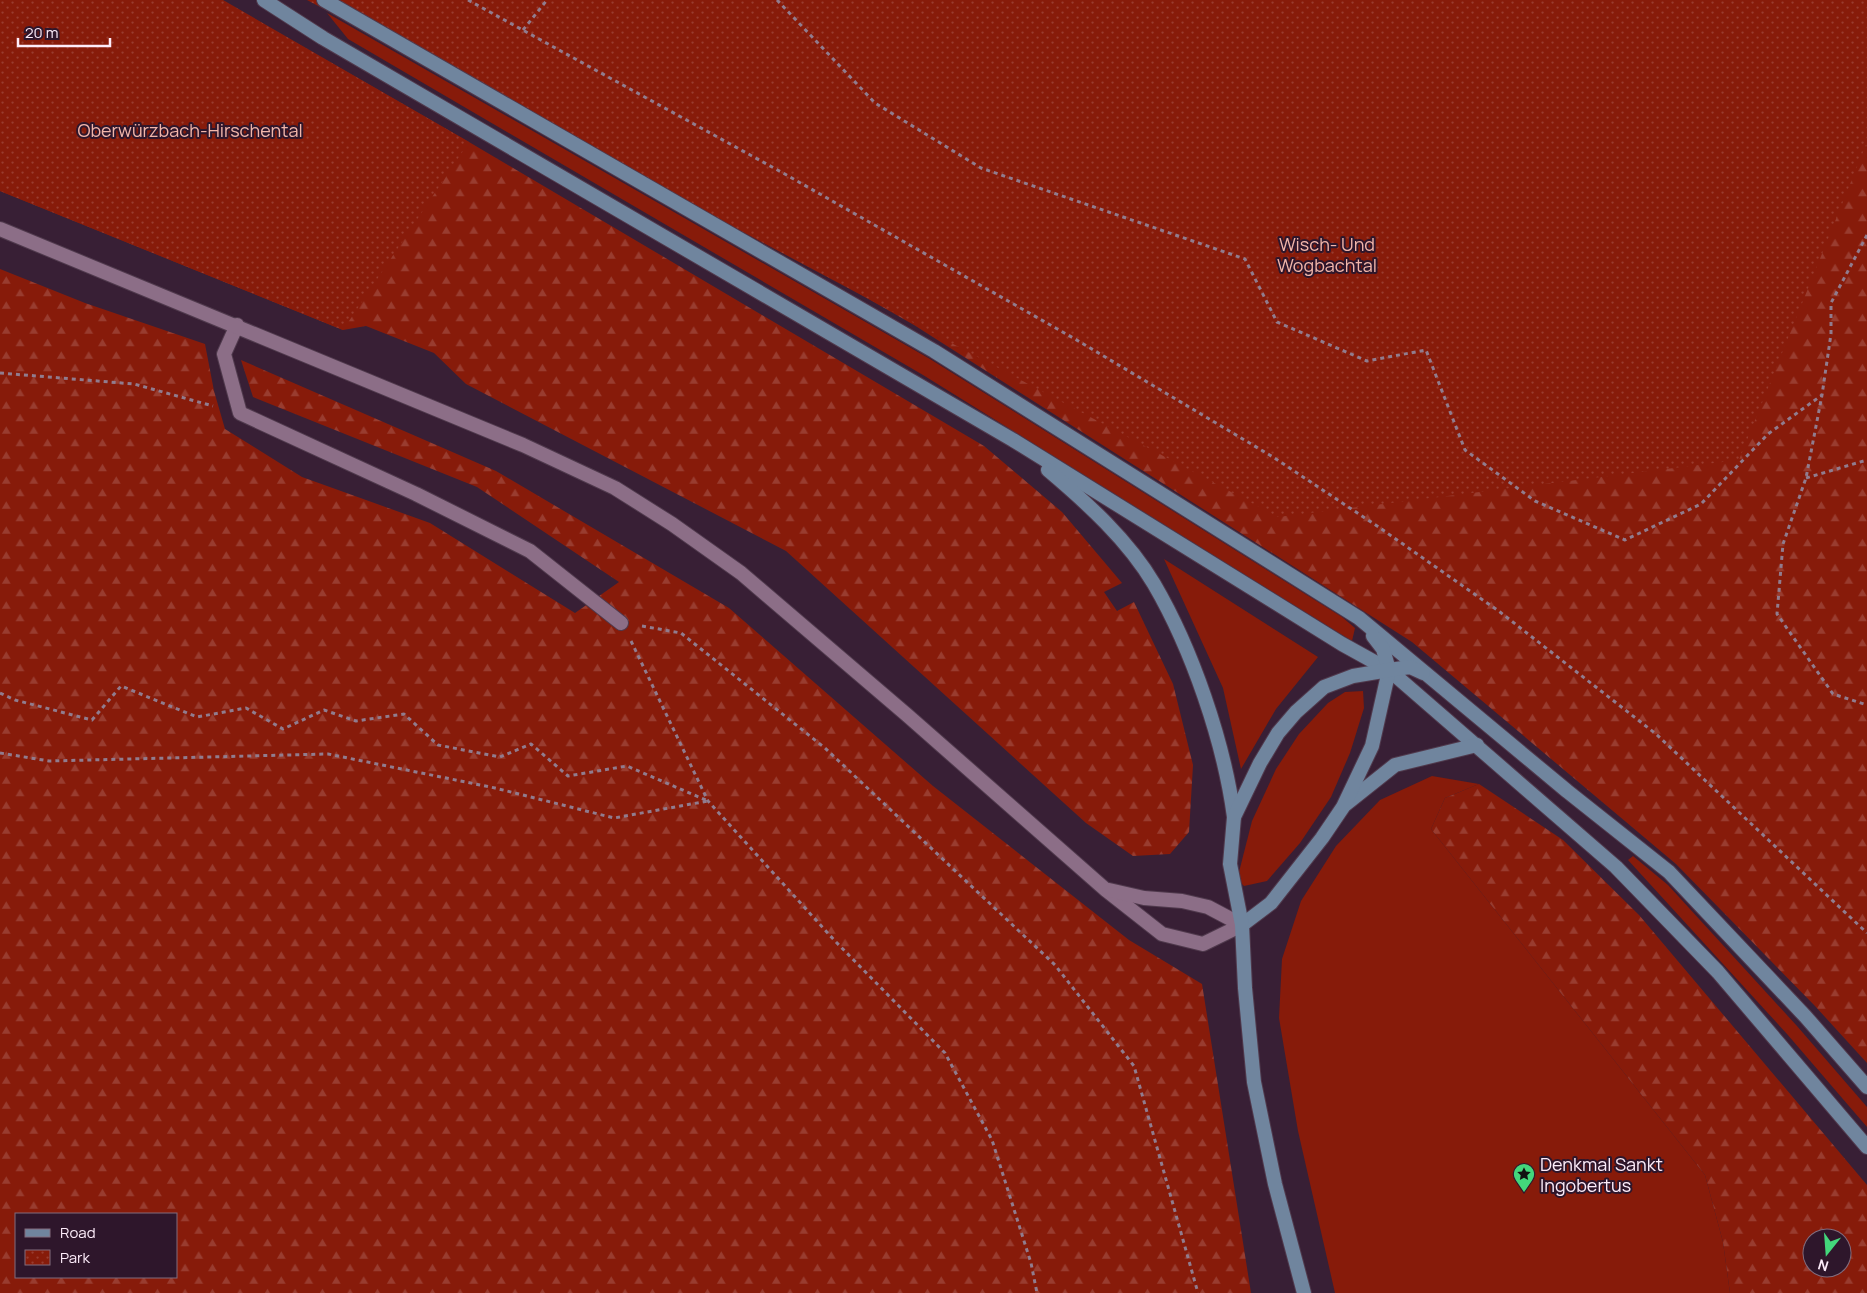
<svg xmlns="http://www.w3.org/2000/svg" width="1867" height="1293" viewBox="0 0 1867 1293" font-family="Manrope,sans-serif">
  <defs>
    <pattern id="forest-firs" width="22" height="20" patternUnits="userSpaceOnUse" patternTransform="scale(1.25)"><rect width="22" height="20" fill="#871b0a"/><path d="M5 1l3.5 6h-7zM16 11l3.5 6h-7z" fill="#993c2f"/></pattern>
    <pattern id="park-dots" width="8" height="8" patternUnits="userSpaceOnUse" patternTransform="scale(1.25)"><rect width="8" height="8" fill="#871b0a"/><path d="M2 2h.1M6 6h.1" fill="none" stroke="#993c2f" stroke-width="1.8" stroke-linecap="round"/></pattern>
  </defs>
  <rect width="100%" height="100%" fill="#381f35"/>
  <g fill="#871b0a">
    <path d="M327,13L930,359L1342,617L1355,628L1352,641L923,375L348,39Z"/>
    <path d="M1164,559L1318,657L1276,709L1241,769L1223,688Z"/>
    <path d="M1363,691L1364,708L1350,753L1331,797L1300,843L1267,881L1244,886L1239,881V872L1252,821L1276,769L1299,734L1328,703L1345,692Z"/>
    <path d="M1432,776L1479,784L1445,798L1431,829L1705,1175L1723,1242L1730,1293H1335L1298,1131L1279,1018L1282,959L1301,901L1336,846L1380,800Z"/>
    <path d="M1633,856L1668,885L1797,1026L1867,1107V1127L1787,1034L1628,860Z"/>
  </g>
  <g fill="url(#forest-firs)" fill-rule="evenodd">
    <path d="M0,0H222L469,142L984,446L1062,512L1122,583L1104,592L1117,611L1134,602L1173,684L1193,765L1189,832L1170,854L1133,856L1086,823L786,551L466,384L434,353L366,326L343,330L0,191Z"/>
    <path d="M346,0H1867V1063L1815,1006L1676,864L1412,642L914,325Z"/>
    <path d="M0,269L85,303L205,344L214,391L225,429L302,477L430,523L575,613L619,582L477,487L253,397L241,360L496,471L729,608L933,786L1129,940L1202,984L1251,1293H0ZM16,1214H176V1277H16Z"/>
    <path d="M1479,784L1563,840L1639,915L1867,1185V1293H1730L1723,1242L1705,1175L1431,829L1445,798ZM1812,1238H1842V1268H1812Z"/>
  </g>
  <g fill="url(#park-dots)">
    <path d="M0,0H223L469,142L343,330L0,191Z"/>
    <path d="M307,0H1867V142L1739,460L1278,517Z"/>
  </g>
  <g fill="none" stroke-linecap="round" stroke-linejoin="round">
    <g stroke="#503a4d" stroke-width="16">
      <path id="service" d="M237,325L224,354L240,413L416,494L530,551L621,623"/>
    </g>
    <g stroke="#503a4d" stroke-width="16">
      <g id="tertiary">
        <path d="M0,229L523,445L615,488L672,524L741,573L907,715L1106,890L1162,934L1203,944L1242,925"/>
        <path d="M1109,890L1144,898L1182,901L1208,907L1242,925"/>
      </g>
    </g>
    <g stroke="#503a4d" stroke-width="16">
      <g id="secondary">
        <path d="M264,0L323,38L1013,440L1342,644L1389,670L1616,867L1718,972L1867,1147"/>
        <path d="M324,0L934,351L1359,618L1567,791L1669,872L1805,1016L1867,1087"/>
        <path d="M1048,470C1087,503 1128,540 1154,584C1192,649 1224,742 1234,817"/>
        <path d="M1346,804L1395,765L1477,745"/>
        <path d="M1242,925L1271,903L1322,838L1343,807L1372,746L1389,670L1383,649L1373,636"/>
        <path d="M1304,1293L1275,1184L1254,1082L1245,988L1242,925L1230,864L1234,817L1260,763L1278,733L1296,712L1324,687L1353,676L1389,670L1410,667L1423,673"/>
      </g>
    </g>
    <g stroke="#917c8e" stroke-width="3" stroke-dasharray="4 4" stroke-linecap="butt">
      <path d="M468,0L783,173L1075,339L1273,457L1380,528L1500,612L1656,734L1867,933"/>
      <path d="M777,0L875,103L981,168L1245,259L1277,322L1367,361L1426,350L1465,450L1535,501L1625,540L1701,504L1768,434L1822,395"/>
      <path d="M523,30L547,0"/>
      <path d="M1867,235L1831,303V334L1822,395L1806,478L1783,544L1777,614L1833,694L1867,705"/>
      <path d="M0,373L134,384L213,406"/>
      <path d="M1806,478L1867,460"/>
      <path d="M642,626L681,633L825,748L1055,965L1134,1066L1198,1293"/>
      <path d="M631,641L708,801L835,941L945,1053L992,1140L1031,1263L1037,1293"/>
      <path d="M0,693L15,700L92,720L121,686L197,717L246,708L283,729L324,710L356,721L404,714L438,745L500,757L531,744L568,776L627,766L708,801"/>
      <path d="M0,753L49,761L328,754L495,788L614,818L708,801"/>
    </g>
    <use href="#service" stroke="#8c6e87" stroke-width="14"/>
    <use href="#tertiary" stroke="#8c6e87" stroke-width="14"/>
    <use href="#secondary" stroke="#70859e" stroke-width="14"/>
  </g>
  <defs>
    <g id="sight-pin" transform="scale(1.125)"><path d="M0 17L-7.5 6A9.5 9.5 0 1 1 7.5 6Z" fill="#43d77b" stroke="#2e162b"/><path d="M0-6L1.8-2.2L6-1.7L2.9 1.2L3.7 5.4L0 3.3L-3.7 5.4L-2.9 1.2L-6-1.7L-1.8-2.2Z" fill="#111"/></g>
  </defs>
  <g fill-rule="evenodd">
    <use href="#sight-pin" x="1524" y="1174"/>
  </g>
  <g text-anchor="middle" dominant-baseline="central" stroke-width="4" stroke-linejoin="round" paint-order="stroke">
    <g font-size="18" fill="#f2b6aa" stroke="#2e162b">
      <text x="190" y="130">Oberwürzbach-Hirschental</text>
      <text x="1327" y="244">Wisch- Und<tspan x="1327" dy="21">Wogbachtal</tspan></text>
    </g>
    <g font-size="18" fill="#fdecfa" stroke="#2e162b" text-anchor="start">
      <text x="1540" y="1164">Denkmal Sankt<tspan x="1540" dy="21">Ingobertus</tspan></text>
    </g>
  </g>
  <rect x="15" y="1213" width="162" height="65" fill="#2e162b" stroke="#816c7e"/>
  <rect x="25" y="1229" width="25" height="8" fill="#70859e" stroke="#816c7e"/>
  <text x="60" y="1238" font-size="15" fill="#fdecfa">Road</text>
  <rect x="25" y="1250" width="25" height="15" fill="url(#park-dots)" stroke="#816c7e"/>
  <text x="60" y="1263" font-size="15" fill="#fdecfa">Park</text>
  <g transform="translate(1827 1253) rotate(197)"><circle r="24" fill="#2e162b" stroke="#816c7e"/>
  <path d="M0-4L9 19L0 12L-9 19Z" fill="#43d77b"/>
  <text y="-8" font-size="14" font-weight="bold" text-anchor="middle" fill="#fdecfa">N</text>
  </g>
  <path d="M18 38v8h92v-8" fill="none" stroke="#fdecfa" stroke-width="2.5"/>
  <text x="25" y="38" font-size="15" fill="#fdecfa" stroke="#2e162b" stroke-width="4" paint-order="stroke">20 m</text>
</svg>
